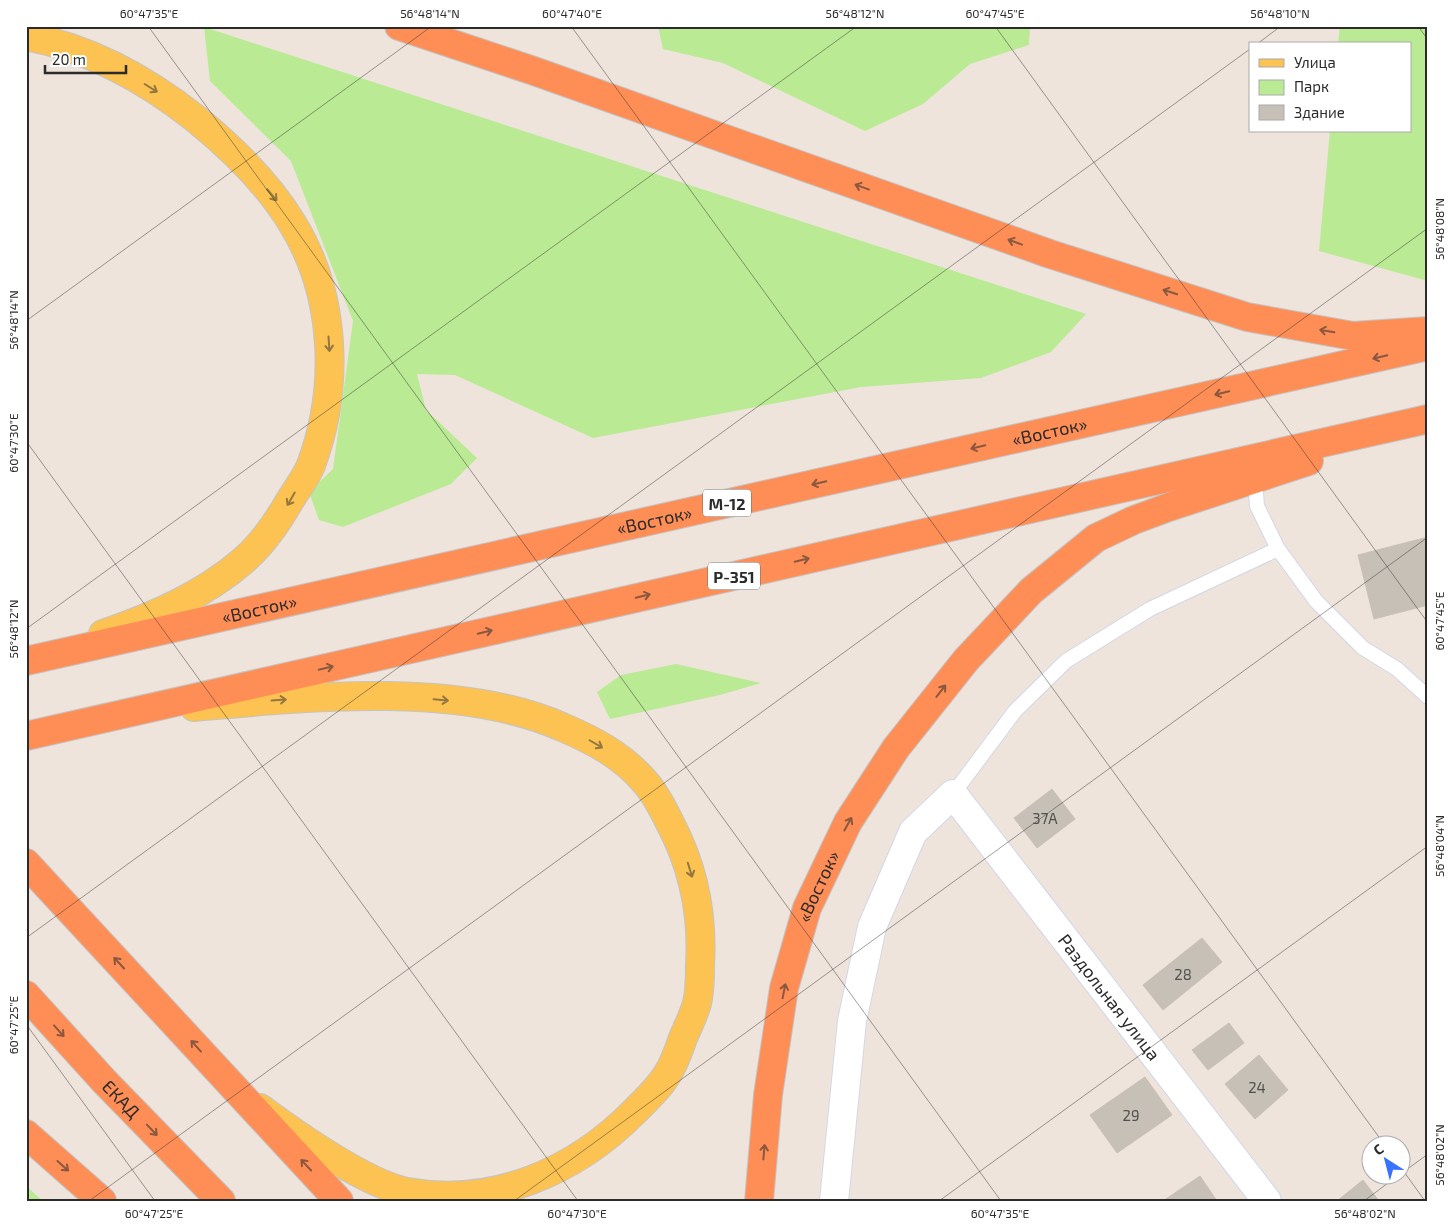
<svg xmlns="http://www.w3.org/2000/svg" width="1454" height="1227" viewBox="0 0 1454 1227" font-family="'Exo 2',sans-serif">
  <rect width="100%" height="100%" fill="#eee4dc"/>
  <g fill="#baea93">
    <path d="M658,26H1030L1029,45L970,64L923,104L865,131L723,63L663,49Z"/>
    <path d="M1340,26H1428V281L1319,251L1330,131H1410V44H1338Z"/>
    <path d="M204,27L1086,314L1051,352L981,378L861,387L593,438L455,375L417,374L426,410L477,458L451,484L343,527L319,520L309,492L333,469L353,321L291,161L210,81Z"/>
    <path d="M676,664L761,683L720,695L610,719L597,692L621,675Z"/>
    <path d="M26,1186L43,1201H26Z"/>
  </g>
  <g fill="#c6c0b7" stroke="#cac0b5">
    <path d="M1428,537V605L1374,619L1358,555Z"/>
    <path d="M1052,789L1075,819L1037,848L1014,818Z"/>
    <path d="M1202,938L1222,962L1163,1010L1143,985Z"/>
    <path d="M1229,1023L1244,1043L1208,1070L1192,1050Z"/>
    <path d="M1259,1055L1288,1090L1255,1119L1225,1084Z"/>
    <path d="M1145,1077L1172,1115L1117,1153L1090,1115Z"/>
    <path d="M1200,1176L1217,1201H1163Z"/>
    <path d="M1363,1180L1379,1201H1337Z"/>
  </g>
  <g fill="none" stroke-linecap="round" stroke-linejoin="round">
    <g stroke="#d1d7e5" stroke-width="16">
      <g id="lane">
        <path d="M1255,480L1257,506L1278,549L1316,601L1363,648L1397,669L1428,697"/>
        <path d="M953,794L1015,711L1066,661L1150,609L1278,549"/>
      </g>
    </g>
    <g stroke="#d1d7e5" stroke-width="30">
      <g id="street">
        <path id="s1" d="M834,1201L852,1021L872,927L913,832L953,794L1267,1201"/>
      </g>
    </g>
    <g stroke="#c4c4c4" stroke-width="30">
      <g id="primary">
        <path d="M26,36C88,48 147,80 196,119C233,149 267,182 292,223C336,294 340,387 311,465C306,478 296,490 289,502C277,523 262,544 244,560C204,595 153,617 103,634"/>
        <path d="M194,707C305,697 459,681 562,727C593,740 623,756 645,782C656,794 664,811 671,825C694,869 703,916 700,965C700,977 700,991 697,1003C694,1015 688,1026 683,1038C679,1049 675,1062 668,1073C660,1087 647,1099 635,1111C576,1171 493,1208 407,1192C366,1184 295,1134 260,1108"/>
      </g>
    </g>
    <g stroke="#c4c4c4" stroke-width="30">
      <g id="highway">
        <path d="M399,26L534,71L1050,254L1247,317L1353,336L1428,331"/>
        <path id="s2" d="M26,661L1428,346"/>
        <path d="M26,736L1428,419"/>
        <path d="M26,863L339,1201"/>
        <path id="s3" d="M26,995L105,1082L221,1201"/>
        <path d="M26,1134L102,1201"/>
        <path id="s4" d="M759,1201L768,1095L784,988L807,908L848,822L896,748L966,660L1031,591L1096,538L1134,520L1169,507L1309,461"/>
      </g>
    </g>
    <use href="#lane" stroke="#fff" stroke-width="14"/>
    <use href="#street" stroke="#fff" stroke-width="28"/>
    <use href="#primary" stroke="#fdc352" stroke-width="28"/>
    <use href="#highway" stroke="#ff8e56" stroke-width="28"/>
  </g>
  <defs><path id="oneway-shaft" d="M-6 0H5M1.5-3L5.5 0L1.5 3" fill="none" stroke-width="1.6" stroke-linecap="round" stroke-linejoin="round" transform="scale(1.25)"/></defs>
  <g stroke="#94773e">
    <use href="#oneway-shaft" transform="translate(151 88) rotate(32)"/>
    <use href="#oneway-shaft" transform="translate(272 195) rotate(50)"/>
    <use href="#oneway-shaft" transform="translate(329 344) rotate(86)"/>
    <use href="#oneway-shaft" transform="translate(291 499) rotate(120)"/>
    <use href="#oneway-shaft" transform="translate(279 700) rotate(-4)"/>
    <use href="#oneway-shaft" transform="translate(441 700) rotate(5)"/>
    <use href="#oneway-shaft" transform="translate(596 744) rotate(30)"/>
    <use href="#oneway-shaft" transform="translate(690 870) rotate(73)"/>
  </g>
  <g stroke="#8a583e">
    <use href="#oneway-shaft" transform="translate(862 187) rotate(-160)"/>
    <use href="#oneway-shaft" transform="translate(1015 242) rotate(-160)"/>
    <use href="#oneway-shaft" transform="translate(1170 292) rotate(-162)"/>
    <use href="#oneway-shaft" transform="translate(1327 331) rotate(-170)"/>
    <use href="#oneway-shaft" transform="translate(1380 357) rotate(167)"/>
    <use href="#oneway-shaft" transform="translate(1222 393) rotate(167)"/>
    <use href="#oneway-shaft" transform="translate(978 447) rotate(167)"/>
    <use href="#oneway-shaft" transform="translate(819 483) rotate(167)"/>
    <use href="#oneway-shaft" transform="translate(802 560) rotate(-13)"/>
    <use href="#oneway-shaft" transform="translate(643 596) rotate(-13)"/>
    <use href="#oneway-shaft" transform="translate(485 632) rotate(-13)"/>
    <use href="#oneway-shaft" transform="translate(326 668) rotate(-13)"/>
    <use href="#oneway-shaft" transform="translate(941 691) rotate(-52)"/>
    <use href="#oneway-shaft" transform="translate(848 824) rotate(-61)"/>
    <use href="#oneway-shaft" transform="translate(119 963) rotate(-133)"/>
    <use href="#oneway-shaft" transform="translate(784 991) rotate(-79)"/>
    <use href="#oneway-shaft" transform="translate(59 1031) rotate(48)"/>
    <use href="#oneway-shaft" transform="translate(196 1046) rotate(-132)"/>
    <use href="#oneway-shaft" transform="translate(152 1130) rotate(46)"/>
    <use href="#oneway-shaft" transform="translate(764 1152) rotate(-85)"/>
    <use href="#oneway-shaft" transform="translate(306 1165) rotate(-133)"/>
    <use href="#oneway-shaft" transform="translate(63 1166) rotate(42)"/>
  </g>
  <path fill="none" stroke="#2b2b2b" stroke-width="1" stroke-opacity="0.45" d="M148,26L1001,1201M571,26L1384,1144M995,26L1428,623M1418,26L1428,40M1257,44L1281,26M26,321L432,26M26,441L578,1201M26,629L857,26M26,938L1250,49M26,1024L155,1201M1402,1169L1425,1201M1402,1173L1428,1154M89,1201L1428,228M514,1201L1428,537M939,1201L1428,846M1364,1201L1400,1174"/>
  <g text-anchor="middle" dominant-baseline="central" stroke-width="4.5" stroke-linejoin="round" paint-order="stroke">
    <g font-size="15" fill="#52504e">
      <text x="1045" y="818">37А</text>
      <text x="1183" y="974">28</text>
      <text x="1257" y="1087">24</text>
      <text x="1131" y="1115">29</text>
    </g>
    <g fill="#fff" stroke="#6b6b6b" stroke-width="1">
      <rect x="703" y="489.5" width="48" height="27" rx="4"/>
      <rect x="708" y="562.5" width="52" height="27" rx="4"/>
    </g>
    <g font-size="16" font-weight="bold" fill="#2b2b2b">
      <text x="727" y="503">М-12</text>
      <text x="734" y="576">Р-351</text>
    </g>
    <g font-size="18" fill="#2b2b2b" stroke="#fff">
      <text stroke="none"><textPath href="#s2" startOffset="1049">«Восток»</textPath></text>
      <text stroke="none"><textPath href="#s2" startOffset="644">«Восток»</textPath></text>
      <text stroke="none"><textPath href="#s2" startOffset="239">«Восток»</textPath></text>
      <text stroke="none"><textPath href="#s4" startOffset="322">«Восток»</textPath></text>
      <text stroke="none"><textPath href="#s1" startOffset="692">Раздольная улица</textPath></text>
      <text stroke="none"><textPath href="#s3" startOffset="141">ЕКАД</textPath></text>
    </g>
  </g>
  <rect width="1454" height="1227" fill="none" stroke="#ffffff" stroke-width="55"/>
  <rect x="1249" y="42" width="162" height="90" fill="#ffffff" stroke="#aaaaaa"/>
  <rect x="1259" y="59" width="25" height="8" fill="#fdc352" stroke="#aaaaaa"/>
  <text x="1294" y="68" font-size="15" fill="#2b2b2b">Улица</text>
  <rect x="1259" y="80" width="25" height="15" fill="#baea93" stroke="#aaaaaa"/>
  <text x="1294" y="92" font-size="15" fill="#2b2b2b">Парк</text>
  <rect x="1259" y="105" width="25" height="15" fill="#c6c0b7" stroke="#aaaaaa"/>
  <text x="1294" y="118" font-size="15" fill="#2b2b2b">Здание</text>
  <g transform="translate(1386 1160) rotate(324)"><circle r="24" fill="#ffffff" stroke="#aaaaaa"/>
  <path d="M0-4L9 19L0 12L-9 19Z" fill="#3872ff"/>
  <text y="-8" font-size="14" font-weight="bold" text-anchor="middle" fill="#2b2b2b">С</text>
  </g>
  <path d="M45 65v8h81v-8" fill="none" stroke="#2b2b2b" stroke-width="2.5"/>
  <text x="52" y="65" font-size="15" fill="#2b2b2b" stroke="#ffffff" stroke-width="4" paint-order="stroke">20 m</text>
  <rect x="28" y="28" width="1398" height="1172" fill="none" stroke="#2b2b2b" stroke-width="2"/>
  <g font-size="12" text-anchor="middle" fill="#2b2b2b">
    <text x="149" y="18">60°47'35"E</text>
    <text x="430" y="18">56°48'14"N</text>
    <text x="572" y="18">60°47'40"E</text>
    <text x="855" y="18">56°48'12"N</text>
    <text x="995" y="18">60°47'45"E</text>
    <text x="1280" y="18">56°48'10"N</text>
    <text transform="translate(1440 229) rotate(-90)" y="4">56°48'08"N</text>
    <text transform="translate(14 320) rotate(-90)" y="4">56°48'14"N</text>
    <text transform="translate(14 443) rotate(-90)" y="4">60°47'30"E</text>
    <text transform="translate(1440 621) rotate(-90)" y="4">60°47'45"E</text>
    <text transform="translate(14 629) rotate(-90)" y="4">56°48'12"N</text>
    <text transform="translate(1440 846) rotate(-90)" y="4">56°48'04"N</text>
    <text transform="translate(14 1025) rotate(-90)" y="4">60°47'25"E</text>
    <text transform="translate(1440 1155) rotate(-90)" y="4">56°48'02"N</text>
    <text x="154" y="1218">60°47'25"E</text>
    <text x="577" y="1218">60°47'30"E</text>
    <text x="1000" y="1218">60°47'35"E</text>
    <text x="1365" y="1218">56°48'02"N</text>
  </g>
</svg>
